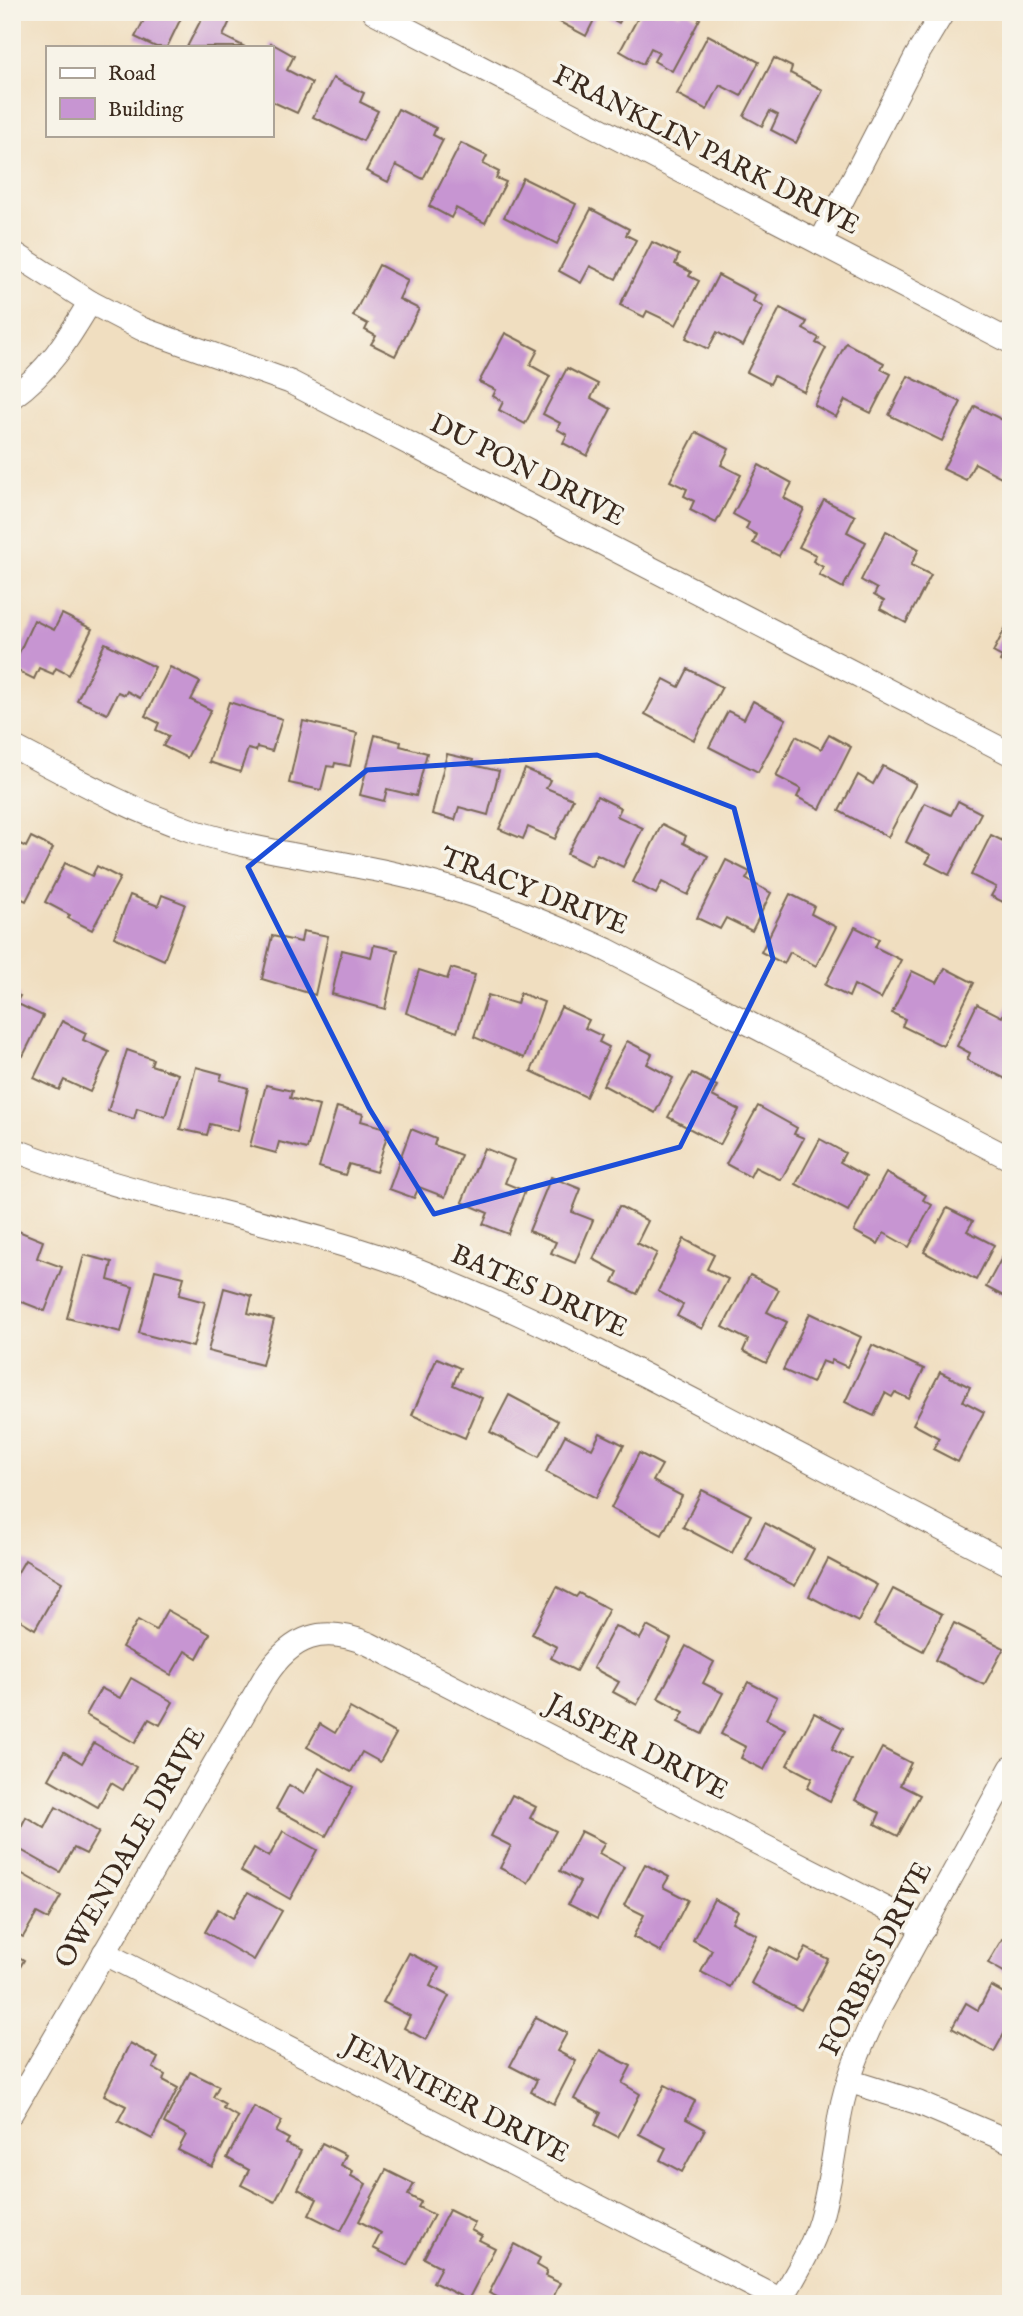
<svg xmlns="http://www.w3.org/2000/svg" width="1023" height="2316" viewBox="0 0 1023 2316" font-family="'IM FELL English',serif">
  <rect width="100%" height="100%" fill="#f7f3e8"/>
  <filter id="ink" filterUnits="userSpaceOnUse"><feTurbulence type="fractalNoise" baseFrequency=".0143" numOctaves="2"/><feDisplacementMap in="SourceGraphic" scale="14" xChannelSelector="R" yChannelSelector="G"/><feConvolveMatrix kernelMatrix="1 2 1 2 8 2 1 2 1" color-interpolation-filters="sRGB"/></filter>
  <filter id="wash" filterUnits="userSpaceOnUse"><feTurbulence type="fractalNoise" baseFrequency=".00686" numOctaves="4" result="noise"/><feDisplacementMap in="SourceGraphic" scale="28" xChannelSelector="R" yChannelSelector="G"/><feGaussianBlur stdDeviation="1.57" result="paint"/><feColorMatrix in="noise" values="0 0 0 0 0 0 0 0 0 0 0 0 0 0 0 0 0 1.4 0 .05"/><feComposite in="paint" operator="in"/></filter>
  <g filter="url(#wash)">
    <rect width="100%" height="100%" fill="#f0dec0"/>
    <g id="blocks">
      <g fill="#c795d2">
        <path d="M129,12H184L167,47H156L135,37L144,20Z"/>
        <path d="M205,12H213L230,21L223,36L245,47H187Z"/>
        <path d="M560,12H598L586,36L556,20Z"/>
        <path d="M599,12H625L619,23Z"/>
        <path d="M641,12H675L680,15L681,12H688L700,19L672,71L654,61L659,52L651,48L643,64L620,51Z"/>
        <path d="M708,35L759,62L741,96L720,85L707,110L677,94Z"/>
        <path d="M271,43L294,56L287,70L312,83L297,113L271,101V47H269Z"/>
        <path d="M774,58L792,67L790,73L823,90L796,143L771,130L778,115L770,111L762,126L744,116Z"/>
        <path d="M333,78L364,93L360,102L378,111L363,141L313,117Z"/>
        <path d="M398,109L436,128L433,135L443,140L423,179L396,165L388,182L366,171Z"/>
        <path d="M461,143L487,156L483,164L499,172L496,178L506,182L485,223L456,208L451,218L429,206Z"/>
        <path d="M523,178L576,204L557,244L504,217Z"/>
        <path d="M591,209L629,229L626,235L636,240L616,279L590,266L581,283L559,271Z"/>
        <path d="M652,242L679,255L675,264L691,272L689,276L699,281L676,325L647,311L644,317L620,305Z"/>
        <path d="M379,265L408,280L399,299L419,309L395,356L371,344L376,336L365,330L368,324L353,316Z"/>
        <path d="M718,275L756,295L753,301L763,307L743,346L717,332L708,349L686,338Z"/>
        <path d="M780,308L807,322L803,329L819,338L816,343L826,348L804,392L774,376L770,384L747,372Z"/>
        <path d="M505,333L538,350L530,365L550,376L525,424L499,410L503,402L493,396L496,390L479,382Z"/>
        <path d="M846,343L884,363L881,369L891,374L871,413L845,400L836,417L814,405Z"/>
        <path d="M567,368L598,384L591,398L611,409L587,456L563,443L567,435L557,429L560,423L543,414Z"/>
        <path d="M908,376L961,402L942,441L889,415Z"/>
        <path d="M975,406L1011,424V457L1001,477L975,463L966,480L943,469Z"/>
        <path d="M696,432L729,449L721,465L741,475L716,523L690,510L694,501L684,496L687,489L670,481Z"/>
        <path d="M759,465L792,483L784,498L804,509L779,556L753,543L757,535L746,529L749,523L733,514Z"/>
        <path d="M824,500L855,516L847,532L866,542L843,588L819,575L823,567L813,561L816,555L799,547Z"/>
        <path d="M886,531L919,549L911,565L931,575L906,623L880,609L884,601L874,595L877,589L861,580Z"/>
        <path d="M62,614L92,629L69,675L56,668L53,674L39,668L34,679L12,668L34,620L54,630Z"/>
        <path d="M1011,617V666L1000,661L1002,657L993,652Z"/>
        <path d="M105,643L155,667L140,698L127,691L125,695L118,692L107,714L77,700Z"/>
        <path d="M170,667L200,682L191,700L211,710L187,758L163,746L169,736L156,730L159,723L145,716Z"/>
        <path d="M688,669L722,687L694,740L645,714L664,679L679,687Z"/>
        <path d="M753,701L786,719L758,772L709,747L728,711L744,719Z"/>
        <path d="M229,702L282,719L272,751L257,747L256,751L248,749L240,772L209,762Z"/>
        <path d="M303,721L357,733L350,766L335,763L334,767L327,766L321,790L289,783Z"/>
        <path d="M375,735L401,742L400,746L427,753L416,796L387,789L384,801L360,795Z"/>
        <path d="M829,735L851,747L820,809L797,797L801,789L776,776L796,736L821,749Z"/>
        <path d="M447,754L473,760L472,765L499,771L488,815L459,807L455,820L432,814Z"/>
        <path d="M883,766L916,784L888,837L839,811L858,775L873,784Z"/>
        <path d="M525,769L550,780L546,788L573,799L555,839L528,827L523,839L499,829Z"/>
        <path d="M597,796L621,808L617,816L643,828L623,867L597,854L591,866L567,854Z"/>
        <path d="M958,801L981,813L949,875L926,863L931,855L906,842L925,803L951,815Z"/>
        <path d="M662,824L686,836L683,843L708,856L688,895L662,882L656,894L633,882Z"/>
        <path d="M991,835L1011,845V906L991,896L996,887L971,875Z"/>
        <path d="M31,837L53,848L26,901L12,894V840L26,847Z"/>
        <path d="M726,860L750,872L746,879L771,893L752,931L726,918L720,929L697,918Z"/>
        <path d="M65,863L92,876L97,866L120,878L92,930L68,918L70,915L45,902Z"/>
        <path d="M790,894L814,906L811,914L836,927L816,966L790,952L784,964L761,952Z"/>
        <path d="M130,895L158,906L162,895L185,904L164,960L114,937Z"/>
        <path d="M855,927L879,939L875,947L901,960L881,999L854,985L849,997L825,985Z"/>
        <path d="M303,931L328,936L315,995L262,979L272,936L301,942Z"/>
        <path d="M374,945L398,950L385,1009L332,994L342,950L371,957Z"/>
        <path d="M451,968L475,975L457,1032L406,1013L419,970L447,979Z"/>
        <path d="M945,968L974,983L943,1046L902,1026L905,1019L892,1013L912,971L937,983Z"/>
        <path d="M12,993L20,996L16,1003L43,1016L23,1056L12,1051Z"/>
        <path d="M520,993L544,1002L524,1058L474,1037L488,995L517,1004Z"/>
        <path d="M1011,999V1074L1008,1080L967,1060L970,1053L957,1046L977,1004L1002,1017Z"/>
        <path d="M561,1007L589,1020L585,1028L602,1036L599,1042L609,1047L586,1097L531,1071Z"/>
        <path d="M62,1021L86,1033L83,1040L109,1052L90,1092L64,1080L59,1090L34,1078Z"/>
        <path d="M627,1041L652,1054L647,1064L673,1078L655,1113L603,1085Z"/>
        <path d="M127,1050L153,1059L151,1065L178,1074L165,1117L137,1108L134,1119L108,1111Z"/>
        <path d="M196,1067L222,1074L220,1080L248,1088L238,1131L210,1124L207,1135L180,1129Z"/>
        <path d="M692,1073L717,1086L712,1096L739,1110L720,1145L668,1117Z"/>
        <path d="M266,1085L292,1091L290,1098L319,1106L307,1149L279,1142L276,1153L250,1146Z"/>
        <path d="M758,1106L797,1128L794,1134L804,1138L781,1180L755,1167L750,1177L726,1164Z"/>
        <path d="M337,1107L363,1114L361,1121L389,1129L376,1172L349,1164L345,1175L319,1167Z"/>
        <path d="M411,1129L436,1139L434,1145L461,1155L445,1197L419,1187L414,1198L389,1189Z"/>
        <path d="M820,1139L845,1153L840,1162L866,1177L848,1211L796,1184Z"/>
        <path d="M484,1148L514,1160L505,1183L525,1191L508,1234L483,1224L488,1213L462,1202Z"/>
        <path d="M886,1173L926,1195L923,1200L932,1205L909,1247L884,1233L878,1244L854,1231Z"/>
        <path d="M551,1177L581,1189L572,1212L593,1220L575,1263L551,1253L556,1242L529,1231Z"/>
        <path d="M619,1206L648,1221L637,1243L657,1253L637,1294L613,1282L618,1272L593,1259Z"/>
        <path d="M947,1208L973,1221L967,1231L994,1245L976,1280L924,1252Z"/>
        <path d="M16,1230L43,1241L37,1258L62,1267L45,1311L12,1298V1240Z"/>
        <path d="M684,1239L714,1255L707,1269L728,1279L702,1329L677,1316L683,1305L658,1291Z"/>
        <path d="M1011,1241V1300L986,1287Z"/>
        <path d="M84,1255L112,1262L108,1280L133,1287L121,1332L67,1318Z"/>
        <path d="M155,1270L184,1277L179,1295L205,1302L193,1347L139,1333Z"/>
        <path d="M750,1275L779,1290L767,1312L787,1322L766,1363L743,1351L748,1340L723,1327Z"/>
        <path d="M224,1288L252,1296L248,1313L274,1320L262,1365L208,1351Z"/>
        <path d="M810,1313L861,1337L847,1367L832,1360L830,1364L822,1361L812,1383L783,1370Z"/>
        <path d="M872,1345L924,1369L909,1399L895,1392L892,1397L885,1393L874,1416L845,1402Z"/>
        <path d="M437,1358L460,1368L453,1385L482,1398L465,1438L412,1415Z"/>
        <path d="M940,1372L970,1387L963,1401L984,1412L958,1462L933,1449L939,1438L913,1424Z"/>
        <path d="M509,1395L558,1421L539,1457L490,1432Z"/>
        <path d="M600,1433L624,1445L596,1498L546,1472L565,1435L592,1449Z"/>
        <path d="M639,1453L662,1465L653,1481L682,1496L662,1535L611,1508Z"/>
        <path d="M702,1490L751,1515L732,1553L683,1527Z"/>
        <path d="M765,1523L814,1549L795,1586L746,1560Z"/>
        <path d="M828,1559L877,1585L858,1622L809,1596Z"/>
        <path d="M25,1560L62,1582L35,1629L12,1615V1578L14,1579Z"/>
        <path d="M557,1587L576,1597L579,1593L609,1609L576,1671L551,1658L557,1647L532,1634Z"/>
        <path d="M893,1589L942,1614L923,1651L874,1625Z"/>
        <path d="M167,1610L210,1634L197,1658L185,1651L171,1675L122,1647L138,1620L156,1630Z"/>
        <path d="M954,1623L1004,1648L984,1685L935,1660Z"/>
        <path d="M615,1626L640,1639L647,1626L671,1639L637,1705L613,1692L619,1682L593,1668Z"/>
        <path d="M686,1646L714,1662L703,1683L723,1693L702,1734L678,1722L684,1712L658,1698Z"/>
        <path d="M131,1678L173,1702L160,1725L149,1719L135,1743L86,1715L101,1688L120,1698Z"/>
        <path d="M748,1682L777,1697L766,1719L785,1729L764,1770L741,1758L746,1747L721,1734Z"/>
        <path d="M350,1708L396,1734L380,1762L362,1752L351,1772L307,1747L320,1724L335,1733Z"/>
        <path d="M814,1713L843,1728L832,1749L851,1760L830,1801L807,1788L812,1778L787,1765Z"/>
        <path d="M94,1743L136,1767L123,1790L111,1783L98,1807L49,1779L64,1752L82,1763Z"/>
        <path d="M882,1748L911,1763L900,1785L920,1795L898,1836L875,1824L880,1813L855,1800Z"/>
        <path d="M319,1768L353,1787L326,1836L276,1809L289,1785L304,1794Z"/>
        <path d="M512,1795L536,1807L530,1818L556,1831L528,1883L500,1868L511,1846L491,1836Z"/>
        <path d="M56,1807L99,1832L86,1854L74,1848L60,1872L12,1845L26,1817L45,1828Z"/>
        <path d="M283,1831L317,1850L290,1899L241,1871L254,1848L269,1857Z"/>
        <path d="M581,1831L605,1843L599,1853L624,1867L597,1919L568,1904L580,1882L560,1871Z"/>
        <path d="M645,1864L669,1877L663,1887L688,1900L661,1952L633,1937L644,1915L624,1905Z"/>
        <path d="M19,1872L61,1896L48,1919L37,1913L23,1937L12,1931V1884Z"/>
        <path d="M248,1892L282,1911L254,1960L205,1932L218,1909L233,1918Z"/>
        <path d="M714,1899L738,1911L732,1922L757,1935L730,1987L701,1972L712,1950L693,1940Z"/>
        <path d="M1002,1939L1011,1944V1976L988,1963Z"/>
        <path d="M770,1947L798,1962L806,1948L828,1959L801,2010L751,1983Z"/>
        <path d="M12,1953L24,1960L12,1981Z"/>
        <path d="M409,1953L439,1968L430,1986L449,1996L426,2040L404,2028L410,2016L383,2002Z"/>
        <path d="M991,1986L1011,1997V2035L1005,2032L994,2052L952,2028L966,2003L978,2010Z"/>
        <path d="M536,2017L567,2033L557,2051L576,2061L554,2104L531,2092L537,2080L510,2066Z"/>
        <path d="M130,2043L158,2058L153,2068L165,2075L163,2080L178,2088L152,2139L118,2121L126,2106L104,2095Z"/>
        <path d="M600,2050L631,2066L622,2083L640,2094L618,2137L595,2125L601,2113L574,2099Z"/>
        <path d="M190,2072L219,2086L213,2097L225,2104L223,2108L238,2117L212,2167L178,2150L186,2135L164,2123Z"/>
        <path d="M665,2085L695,2101L686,2119L705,2129L682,2172L660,2160L666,2148L639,2134Z"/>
        <path d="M254,2107L282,2121L276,2132L289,2139L286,2144L301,2151L275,2202L241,2185L249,2170L227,2158Z"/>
        <path d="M322,2143L346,2155L341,2165L353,2171L351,2176L366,2184L341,2231L309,2215L317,2199L298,2189Z"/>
        <path d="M386,2170L414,2184L408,2195L421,2202L418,2207L434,2215L407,2265L373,2248L381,2233L359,2221Z"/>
        <path d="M449,2210L475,2223L471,2230L482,2236L479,2240L495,2248L468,2300L433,2282L441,2267L424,2258Z"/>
        <path d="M514,2244L540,2258L537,2265L547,2271L545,2276L560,2283L550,2304H505L507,2302L489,2293Z"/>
      </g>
    </g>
  </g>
  <g filter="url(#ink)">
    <use href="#blocks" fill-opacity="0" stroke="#7a6957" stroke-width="2"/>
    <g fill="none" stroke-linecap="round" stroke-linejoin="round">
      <g stroke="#7a6957" stroke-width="25">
        <g id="minor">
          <path d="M374,12L1011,342"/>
          <path d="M820,243L916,57L943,12"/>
          <path d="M12,252L90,302L142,329L290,382L1011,754"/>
          <path d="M12,397C48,372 68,339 90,302"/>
          <path d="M12,746C70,776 128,809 190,830C254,851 321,858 387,872C464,888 536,918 607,950L1011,1159"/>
          <path d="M12,1149C144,1202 287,1220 420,1271C524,1312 622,1363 720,1414C817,1464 914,1515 1011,1565"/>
          <path d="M104,1953L781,2300"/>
          <path d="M849,2081L919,2103L1011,2142"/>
          <path d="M12,2112L265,1677C292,1635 323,1625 369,1644L924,1928"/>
          <path d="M779,2304C794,2277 811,2251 820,2221C830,2187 834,2151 840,2115C846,2080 861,2046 876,2014L1011,1768"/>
        </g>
      </g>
      <use href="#minor" stroke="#fff" stroke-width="23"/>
    </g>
  </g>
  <path fill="none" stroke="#1d4ed8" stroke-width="5" stroke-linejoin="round" d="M597,755L734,808L773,959L680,1147L434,1214L369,1108L248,867L367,770Z"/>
  <g text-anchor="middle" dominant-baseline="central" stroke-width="7" stroke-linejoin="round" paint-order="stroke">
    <g font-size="28" fill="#3b2a1e" stroke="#f7f3e8">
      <text transform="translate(706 151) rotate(27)">FRANKLIN PARK DRIVE</text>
      <text transform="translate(527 471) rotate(27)">DU PON DRIVE</text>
      <text transform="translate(534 892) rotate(21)">TRACY DRIVE</text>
      <text transform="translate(539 1292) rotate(24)">BATES DRIVE</text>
      <text transform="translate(637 1748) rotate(27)">JASPER DRIVE</text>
      <text transform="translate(131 1848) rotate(-60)">OWENDALE DRIVE</text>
      <text transform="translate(877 1959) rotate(-63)">FORBES DRIVE</text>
      <text transform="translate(456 2100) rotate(27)">JENNIFER DRIVE</text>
    </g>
  </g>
  <rect width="1023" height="2316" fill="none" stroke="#f7f3e8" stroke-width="42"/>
  <rect x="46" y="46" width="228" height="91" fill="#f7f3e8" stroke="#aca397" stroke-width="2"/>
  <rect x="60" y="68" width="35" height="10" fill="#ffffff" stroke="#aca397" stroke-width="2"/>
  <text x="108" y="80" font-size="21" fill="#3b2a1e">Road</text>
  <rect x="60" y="98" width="35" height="21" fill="#c795d2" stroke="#aca397" stroke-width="2"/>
  <text x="108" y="116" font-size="21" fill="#3b2a1e">Building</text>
</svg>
